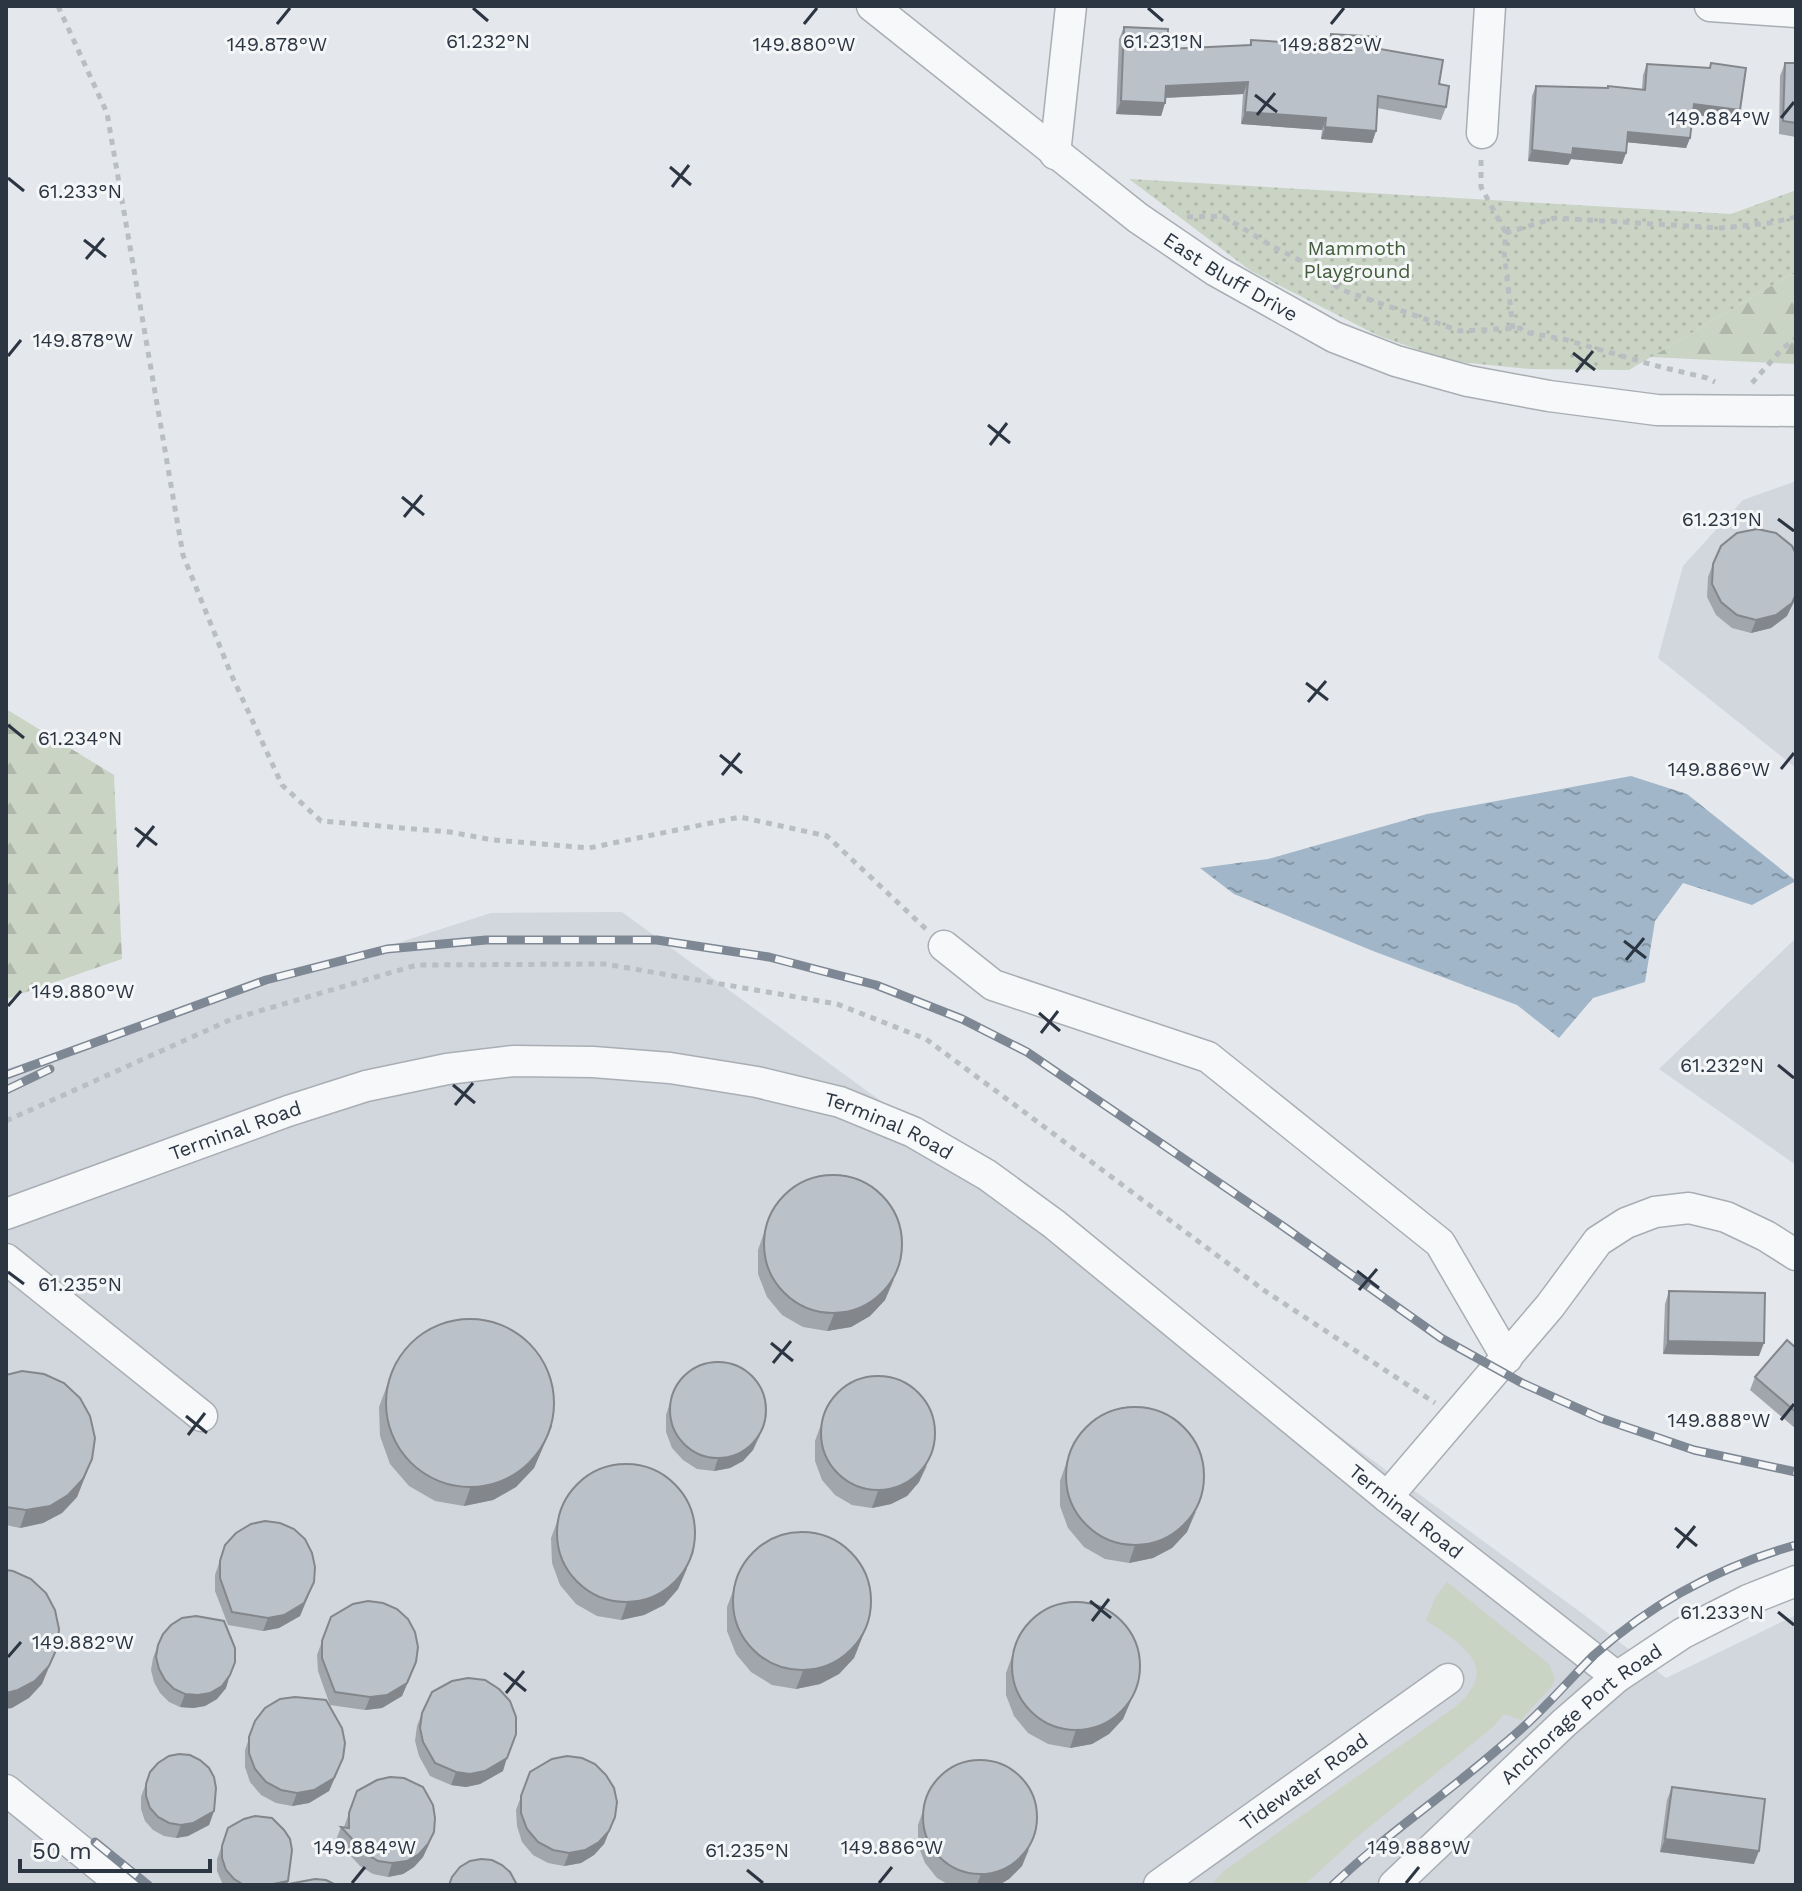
<svg xmlns="http://www.w3.org/2000/svg" width="1802" height="1891" viewBox="0 0 1802 1891" font-family="'Work Sans',sans-serif">
  <defs>
    <pattern id="forest-firs" width="22" height="20" patternUnits="userSpaceOnUse" patternTransform="scale(2)"><rect width="22" height="20" fill="#cad4c5"/><path d="M5 1l3.5 6h-7zM16 11l3.5 6h-7z" fill="#aeb7aa"/></pattern>
    <pattern id="park-dots" width="8" height="8" patternUnits="userSpaceOnUse" patternTransform="scale(2)"><rect width="8" height="8" fill="#cad4c5"/><path d="M2 2h.1M6 6h.1" fill="none" stroke="#aeb7aa" stroke-width="1.8" stroke-linecap="round"/></pattern>
    <pattern id="water-ripples" width="26" height="14" patternUnits="userSpaceOnUse" patternTransform="scale(2)"><rect width="26" height="14" fill="#a1b7c9"/><path d="M2 4q2-2 4 0t4 0M15 11q2-2 4 0t4 0" fill="none" stroke="#8396a5"/></pattern>
  </defs>
  <rect width="100%" height="100%" fill="#e4e7eb"/>
  <g fill="#d2d6dd">
    <path d="M1796,481V768L1658,658L1683,566L1743,500Z"/>
    <path d="M622,912L1583,1614L1666,1678L1796,1615V1885H6V1069L491,913Z"/>
    <path d="M1796,938V1165L1659,1069Z"/>
  </g>
  <path fill="#cad4c5" d="M1447,1582L1549,1664L1555,1679L1552,1686L1521,1720L1504,1714L1493,1727L1357,1837L1304,1885H1211L1224,1871L1455,1707C1503,1666 1461,1645 1426,1620L1436,1596Z"/>
  <g fill="url(#forest-firs)">
    <path d="M1796,271V364L1650,357L1656,354Z"/>
    <path d="M6,709L114,775L122,959L6,999Z"/>
  </g>
  <path fill="url(#park-dots)" d="M1129,179L1731,214L1796,190V271L1629,370L1529,369L1450,361L1379,336L1251,271Z"/>
  <path fill="url(#water-ripples)" d="M1631,776L1687,794L1796,881L1752,905L1683,883L1655,921L1645,982L1593,998L1559,1038L1517,1005L1373,951L1234,894L1200,868L1268,859L1427,814Z"/>
  <g fill="none" stroke-linecap="round" stroke-linejoin="round">
    <g stroke="#a9aeb5" stroke-width="33">
      <g id="minor">
        <path id="s1" d="M872,6L1138,218L1216,271L1334,337L1396,361L1468,381L1549,396L1657,410L1796,411"/>
        <path d="M1710,6L1796,12"/>
        <path d="M1482,133L1490,6"/>
        <path d="M1055,154L1071,6"/>
        <path d="M944,946L993,985L1208,1057L1440,1243L1507,1358"/>
        <path id="s2" d="M6,1214L288,1111L366,1086L447,1069L514,1061L593,1062L670,1068L757,1082L840,1102L913,1132L987,1175L1054,1224L1387,1497L1617,1677"/>
        <path d="M6,1259L202,1416"/>
        <path d="M1387,1497L1550,1306L1598,1241L1626,1223L1655,1212L1689,1208L1726,1217L1766,1236L1796,1255"/>
        <path d="M6,1790L123,1885"/>
        <path id="s3" d="M1159,1885L1448,1679"/>
        <path id="s4" d="M1394,1885L1564,1723L1617,1677L1683,1633L1748,1600L1796,1581"/>
      </g>
    </g>
    <g stroke="#b9bec2" stroke-width="5" stroke-dasharray="6 6" stroke-linecap="butt">
      <path d="M58,6L107,113L183,555L231,674L282,785L321,821L450,832L493,840L589,848L740,817L827,836L927,930"/>
      <path d="M1481,160V187L1506,233"/>
      <path d="M1187,217L1223,216L1270,245L1309,265L1316,266L1339,289L1460,331L1520,328L1524,332L1563,339L1653,365L1707,378L1715,382"/>
      <path d="M1513,329L1504,252L1506,233L1555,218L1721,228L1770,223L1796,217"/>
      <path d="M1752,383L1782,349L1796,338"/>
      <path d="M6,1121L232,1019L417,965L605,964L837,1004L926,1039L1265,1291L1435,1403"/>
    </g>
    <use href="#minor" stroke="#f6f8f9" stroke-width="30"/>
    <g stroke="#7e8894" stroke-width="9">
      <g id="rail">
        <path d="M6,1075L266,980L387,949L486,940H657L769,957L876,985L962,1019L1027,1052L1284,1227L1441,1338L1522,1383L1600,1418L1694,1450L1796,1472"/>
        <path d="M6,1090L50,1069"/>
        <path d="M95,1842L148,1885"/>
        <path d="M1333,1885C1384,1836 1444,1796 1498,1749C1515,1735 1532,1720 1547,1704C1563,1688 1578,1671 1594,1655C1652,1603 1721,1566 1796,1545"/>
      </g>
    </g>
    <use href="#rail" stroke="#f4f6f8" stroke-width="6" stroke-dasharray="18" stroke-linecap="butt"/>
  </g>
  <g fill="#a1a6ac">
    <path d="M1124,27L1167,49L1249,45L1251,40L1327,45L1331,34L1380,49L1439,84L1446,107L1441,120L1377,108L1376,131L1372,143L1321,139L1322,130L1241,124L1243,94L1165,98V103L1161,116L1116,114L1119,39Z"/>
    <path d="M1711,63L1740,110L1736,121L1693,114L1690,138L1686,148L1627,142L1626,153L1622,164L1571,159L1568,165L1528,161L1532,96L1536,86L1642,89L1643,75L1647,64L1709,68Z"/>
    <path d="M1785,63H1796V137L1779,134L1780,76Z"/>
    <path d="M1713,564L1787,616L1771,628L1751,633L1732,628L1716,615L1707,597L1708,577Z"/>
    <path d="M766,1227L894,1280L885,1300L870,1316L851,1327L827,1331L803,1327L782,1315L767,1297L758,1274V1250Z"/>
    <path d="M1669,1291L1759,1356L1663,1354L1665,1304Z"/>
    <path d="M1796,1348V1429L1750,1390L1755,1377Z"/>
    <path d="M396,1361L552,1426L534,1468L516,1487L493,1500L464,1506L435,1501L409,1486L390,1464L380,1436L379,1407Z"/>
    <path d="M6,1375L92,1459L77,1497L62,1513L43,1523L20,1528L6,1525Z"/>
    <path d="M671,1399L760,1436L753,1450L743,1461L730,1468L714,1471L697,1469L683,1460L672,1448L666,1432V1415Z"/>
    <path d="M828,1405L927,1466L919,1482L907,1496L891,1504L872,1508L852,1505L835,1495L822,1480L815,1461V1441Z"/>
    <path d="M1074,1441L1196,1512L1187,1532L1172,1548L1153,1558L1129,1563L1105,1559L1084,1547L1068,1528L1060,1506V1481Z"/>
    <path d="M566,1498L687,1569L678,1589L664,1605L644,1615L621,1620L597,1616L576,1604L560,1585L552,1563L551,1538Z"/>
    <path d="M225,1545L314,1582L300,1616L279,1628L263,1631L228,1625L215,1591V1575Z"/>
    <path d="M742,1567L869,1620L854,1658L839,1674L820,1684L796,1689L772,1685L751,1672L736,1654L727,1631V1607Z"/>
    <path d="M331,1617L411,1675L402,1696L382,1708L365,1710L330,1705L318,1671L317,1655Z"/>
    <path d="M1020,1634L1131,1701L1123,1719L1109,1734L1092,1744L1070,1748L1048,1744L1028,1733L1014,1716L1006,1695V1673Z"/>
    <path d="M158,1645L226,1688L217,1699L205,1706L193,1708L180,1707L169,1702L160,1693L154,1682L151,1670L153,1658Z"/>
    <path d="M422,1713L503,1771L480,1784L466,1787L451,1785L430,1776L419,1756L415,1741L417,1726Z"/>
    <path d="M255,1721L338,1771L329,1791L309,1803L292,1806L276,1803L261,1795L250,1782L245,1767V1750Z"/>
    <path d="M150,1772L214,1811L209,1825L188,1836L176,1838L164,1836L153,1830L145,1821L141,1809V1797Z"/>
    <path d="M530,1772L615,1817L604,1844L594,1855L581,1863L564,1866L548,1863L533,1855L522,1842L517,1826L516,1810Z"/>
    <path d="M1672,1787L1754,1864L1660,1852L1667,1800Z"/>
    <path d="M931,1788L1029,1850L1022,1866L1009,1879L999,1885H949L937,1878L925,1863L918,1845V1825Z"/>
    <path d="M357,1791L429,1845L423,1857L414,1867L403,1874L388,1877L373,1874L360,1866L336,1840L341,1827H344Z"/>
    <path d="M228,1828L287,1884L336,1885H223L217,1871V1859Z"/>
  </g>
  <g fill="#83878c">
    <path d="M1248,82L1243,94L1161,98L1166,86Z"/>
    <path d="M1121,101L1165,103L1161,116L1116,114Z"/>
    <path d="M1694,104L1740,110L1736,121L1690,114Z"/>
    <path d="M1245,112L1326,118L1322,130L1241,124Z"/>
    <path d="M1325,127L1376,131L1372,143L1321,139Z"/>
    <path d="M1628,132L1690,138L1686,148L1624,142Z"/>
    <path d="M1573,148L1626,153L1622,164L1571,159L1568,165L1528,161L1532,150Z"/>
    <path d="M1796,594V598L1787,616L1771,628L1751,633L1756,620Z"/>
    <path d="M900,1263L885,1300L870,1316L851,1327L827,1331L834,1314Z"/>
    <path d="M1668,1341L1764,1343L1759,1356L1663,1354Z"/>
    <path d="M764,1423L753,1450L743,1461L730,1468L714,1471L718,1458Z"/>
    <path d="M552,1426L534,1468L516,1487L493,1500L464,1506L470,1488Z"/>
    <path d="M933,1449L919,1482L907,1496L891,1504L872,1508L878,1491Z"/>
    <path d="M92,1459L77,1497L62,1513L43,1523L20,1528L26,1510Z"/>
    <path d="M1202,1494L1187,1532L1172,1548L1153,1558L1129,1563L1135,1545Z"/>
    <path d="M694,1551L678,1589L664,1605L644,1615L621,1620L627,1602Z"/>
    <path d="M314,1582L300,1616L279,1628L263,1631L268,1618Z"/>
    <path d="M869,1620L854,1658L839,1674L820,1684L796,1689L803,1671Z"/>
    <path d="M57,1648L42,1684L29,1698L12,1708L6,1709V1693Z"/>
    <path d="M416,1662L402,1696L382,1708L365,1710L370,1697Z"/>
    <path d="M230,1675L226,1688L217,1699L205,1706L193,1708L180,1707L185,1694Z"/>
    <path d="M1138,1683L1123,1719L1109,1734L1092,1744L1070,1748L1076,1730Z"/>
    <path d="M343,1758L329,1791L309,1803L292,1806L297,1793Z"/>
    <path d="M507,1758L503,1771L480,1784L466,1787L451,1785L456,1772Z"/>
    <path d="M214,1811L209,1825L188,1836L176,1838L181,1825Z"/>
    <path d="M615,1817L604,1844L594,1855L581,1863L564,1866L569,1853Z"/>
    <path d="M434,1832L423,1857L414,1867L403,1874L388,1877L392,1863Z"/>
    <path d="M1035,1832L1022,1866L1009,1879L999,1885H977L981,1874Z"/>
    <path d="M1665,1839L1759,1851L1754,1864L1660,1852Z"/>
    <path d="M288,1881L287,1885H268Z"/>
  </g>
  <g fill="#bbc1c8" stroke="#83878c" stroke-width="2">
    <path d="M1124,27L1168,29L1167,49L1251,45V40L1330,45L1331,34L1381,37L1380,49L1443,60L1439,84L1449,86L1446,107L1378,96L1376,131L1325,127L1326,118L1245,112L1248,82L1166,86L1165,103L1121,101Z"/>
    <path d="M1711,63L1746,68L1740,110L1694,104L1690,138L1628,132L1626,153L1573,148L1572,155L1532,150L1536,86L1608,88V86L1645,90L1647,64L1710,68Z"/>
    <path d="M1785,63H1796V123L1783,121Z"/>
    <path d="M1757,529L1776,533L1792,546L1796,554V594L1792,603L1776,615L1756,620L1737,615L1721,602L1712,584L1713,564L1721,546L1737,533Z"/>
    <circle cx="833" cy="1244" r="69"/>
    <path d="M1669,1291L1765,1293L1764,1343L1668,1341Z"/>
    <circle cx="470" cy="1403" r="84"/>
    <path d="M1787,1340L1796,1348V1412L1755,1377Z"/>
    <circle cx="718" cy="1410" r="48"/>
    <path d="M22,1371L44,1374L64,1383L80,1398L90,1416L95,1438L92,1459L83,1479L68,1495L50,1506L26,1510L6,1507V1375Z"/>
    <circle cx="878" cy="1433" r="57"/>
    <circle cx="1135" cy="1476" r="69"/>
    <circle cx="626" cy="1533" r="69"/>
    <path d="M265,1521L280,1523L294,1529L305,1539L312,1553L315,1567L314,1582L304,1603L284,1615L268,1618L232,1612L220,1578V1561L225,1545L236,1533L251,1524Z"/>
    <circle cx="802" cy="1601" r="69"/>
    <path d="M6,1570L13,1571L31,1579L46,1593L55,1610L59,1629L57,1648L49,1666L35,1681L18,1690L6,1693Z"/>
    <path d="M368,1601L383,1603L397,1609L408,1619L415,1632L418,1647L416,1662L407,1683L387,1695L370,1697L335,1692L322,1658V1641L331,1617L353,1604Z"/>
    <circle cx="1076" cy="1666" r="64"/>
    <path d="M196,1616L224,1621L235,1648V1662L230,1675L222,1686L210,1693L198,1695L185,1694L174,1689L165,1680L159,1669L156,1657L158,1645L163,1634L171,1625L182,1618Z"/>
    <path d="M468,1678L485,1680L499,1689L510,1701L516,1717V1734L507,1758L485,1771L470,1774L456,1772L435,1763L423,1742L420,1728L422,1713L432,1692L452,1681Z"/>
    <path d="M295,1697L326,1700L342,1728L345,1743L343,1758L334,1778L314,1790L297,1793L281,1790L266,1782L255,1769L249,1753V1737L255,1721L265,1708L280,1699Z"/>
    <path d="M179,1754L190,1755L200,1760L209,1768L214,1777L216,1788L214,1811L193,1823L181,1825L169,1823L158,1817L150,1808L146,1796V1784L150,1772L158,1763L169,1756Z"/>
    <path d="M567,1756L582,1758L595,1764L606,1775L614,1788L617,1802L615,1817L609,1831L599,1842L585,1850L569,1853L553,1850L538,1842L527,1829L521,1813V1796L530,1772L552,1759Z"/>
    <circle cx="980" cy="1817" r="57"/>
    <path d="M390,1777L404,1778L423,1787L433,1805L435,1818L434,1832L428,1844L419,1854L407,1861L392,1863L378,1861L365,1853L341,1827L349,1828V1813L357,1791L377,1780Z"/>
    <path d="M1672,1787L1765,1799L1759,1851L1665,1839Z"/>
    <path d="M255,1816L272,1818L284,1830L290,1839L292,1850L288,1881L268,1885H244L234,1879L226,1870L222,1858V1846L228,1828L244,1819Z"/>
    <path d="M481,1859L492,1860L502,1865L510,1872L517,1885H449L452,1877L460,1867L470,1861Z"/>
    <path d="M315,1879L326,1880L336,1885H283Z"/>
  </g>
  <path fill="none" stroke="#2c3643" stroke-width="3" d="M473,8L488,21M1148,8L1163,21M277,24L290,8M804,24L817,8M1331,24L1344,8M1255,95L1277,112M1257,115L1275,93M1781,118L1794,102M670,167L691,185M8,178L24,191M672,187L689,165M84,240L106,257M86,259L104,238M1573,353L1595,370M8,356L21,340M1576,372L1593,351M988,425L1010,443M990,445L1007,423M402,497L424,515M404,517L422,495M1778,519L1794,531M1306,683L1328,700M1308,702L1326,681M8,725L24,738M720,755L742,773M1781,769L1794,753M722,775L740,753M135,828L157,845M137,847L154,826M1624,941L1646,958M1626,960L1644,938M8,1006L21,991M1039,1013L1060,1031M1041,1033L1058,1011M1778,1065L1794,1078M453,1085L475,1103M455,1105L473,1083M1357,1271L1379,1288M8,1272L24,1284M1359,1290L1377,1269M771,1343L793,1361M773,1363L791,1341M186,1416L207,1433M1781,1420L1794,1404M188,1435L205,1413M1675,1528L1697,1546M1677,1548L1695,1526M1090,1601L1111,1618M1778,1612L1794,1625M1092,1621L1109,1599M8,1657L21,1642M504,1673L526,1691M506,1693L524,1671M747,1870L763,1883M352,1883L365,1867M879,1883L892,1867M1406,1883L1419,1867"/>
  <g text-anchor="middle" dominant-baseline="central" stroke-width="6" stroke-linejoin="round" paint-order="stroke">
    <g font-size="20" fill="#435e3a" stroke="#f4f6f8">
      <text x="1357" y="248">Mammoth<tspan x="1357" dy="23">Playground</tspan></text>
    </g>
    <g font-size="20" fill="#2c3643" stroke="#f4f6f8">
      <text stroke="none"><textPath href="#s1" startOffset="450">East Bluff Drive</textPath></text>
      <text stroke="none"><textPath href="#s2" startOffset="916">Terminal Road</textPath></text>
      <text stroke="none"><textPath href="#s2" startOffset="244">Terminal Road</textPath></text>
      <text stroke="none"><textPath href="#s2" startOffset="1564">Terminal Road</textPath></text>
      <text stroke="none"><textPath href="#s4" startOffset="254">Anchorage Port Road</textPath></text>
      <text stroke="none"><textPath href="#s3" startOffset="178">Tidewater Road</textPath></text>
    </g>
  </g>
  <g font-size="20" text-anchor="middle" fill="#2c3643" stroke="#f4f6f8" stroke-width="6" stroke-linejoin="round" paint-order="stroke">
    <text x="488" y="48">61.232°N</text>
    <text x="1163" y="48">61.231°N</text>
    <text x="277" y="51">149.878°W</text>
    <text x="804" y="51">149.880°W</text>
    <text x="1331" y="51">149.882°W</text>
    <text x="1719" y="125">149.884°W</text>
    <text x="80" y="198">61.233°N</text>
    <text x="83" y="347">149.878°W</text>
    <text x="1722" y="526">61.231°N</text>
    <text x="80" y="745">61.234°N</text>
    <text x="1719" y="776">149.886°W</text>
    <text x="83" y="998">149.880°W</text>
    <text x="1722" y="1072">61.232°N</text>
    <text x="80" y="1291">61.235°N</text>
    <text x="1719" y="1427">149.888°W</text>
    <text x="1722" y="1619">61.233°N</text>
    <text x="83" y="1649">149.882°W</text>
    <text x="365" y="1854">149.884°W</text>
    <text x="892" y="1854">149.886°W</text>
    <text x="1419" y="1854">149.888°W</text>
    <text x="747" y="1857">61.235°N</text>
  </g>
  <rect width="1802" height="1891" fill="none" stroke="#2c3643" stroke-width="16"/>
  <path d="M20 1859v12h190v-12" fill="none" stroke="#2c3643" stroke-width="4"/>
  <text x="32" y="1859" font-size="24" fill="#2c3643" stroke="#f4f6f8" stroke-width="6" paint-order="stroke">50 m</text>
</svg>
